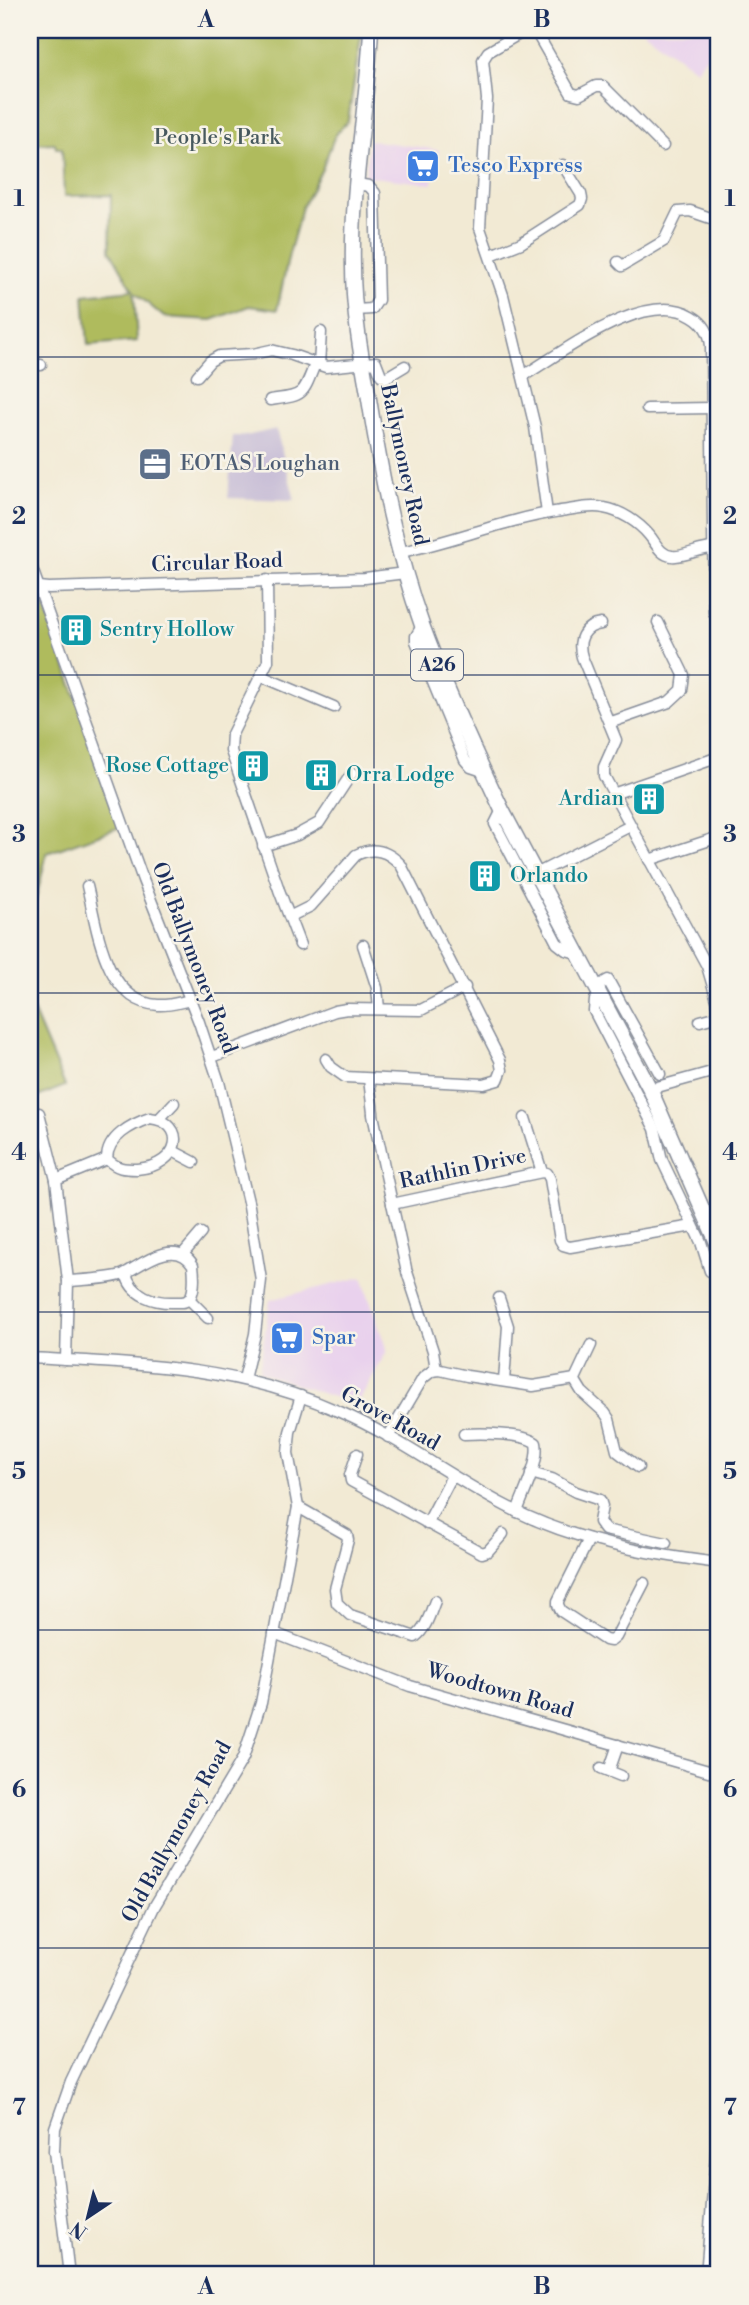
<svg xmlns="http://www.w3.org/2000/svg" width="749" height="2305" viewBox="0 0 749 2305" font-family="'Libre Bodoni',serif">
  <rect width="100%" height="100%" fill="#f7f3e8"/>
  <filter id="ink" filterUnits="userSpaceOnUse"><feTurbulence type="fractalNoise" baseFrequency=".0143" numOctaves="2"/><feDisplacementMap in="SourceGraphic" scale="14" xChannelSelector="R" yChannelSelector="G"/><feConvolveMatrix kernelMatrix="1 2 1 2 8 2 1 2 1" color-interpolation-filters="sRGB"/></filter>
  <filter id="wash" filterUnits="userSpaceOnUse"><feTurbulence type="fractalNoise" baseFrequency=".00686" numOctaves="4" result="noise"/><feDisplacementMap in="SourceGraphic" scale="28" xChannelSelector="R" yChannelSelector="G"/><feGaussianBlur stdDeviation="1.57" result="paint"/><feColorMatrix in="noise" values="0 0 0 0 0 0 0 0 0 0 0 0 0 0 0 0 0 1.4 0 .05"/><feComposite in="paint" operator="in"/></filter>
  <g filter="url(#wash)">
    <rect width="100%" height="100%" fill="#f2ead4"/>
    <g fill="#e9d1ed">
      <path d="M642,30H719V40L696,70Z"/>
      <path d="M369,140L439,150L432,184L365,176Z"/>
      <path d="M362,1277L387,1351L357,1405L259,1372L270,1300Z"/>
    </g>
    <path fill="#c9bfd7" d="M276,429L295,500L228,498L233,436H246Z"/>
    <g fill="#afbb5d" stroke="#65755e" stroke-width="2">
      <path d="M30,30H362L348,121L335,135L322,169L302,207L289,254L277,310L249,306L212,320L164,317L134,292L137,341L88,345L84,295L133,290L110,250L111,195L64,196L62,148H56L55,143L30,144Z"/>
      <path d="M38,587L121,827L47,853L30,923V588Z"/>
      <path d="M30,1004L65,1086L30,1100Z"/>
    </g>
  </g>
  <g filter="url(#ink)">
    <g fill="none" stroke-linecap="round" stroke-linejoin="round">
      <g stroke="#868c99" stroke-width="13">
        <g id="minor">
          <path d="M526,30L488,52L483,60L487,99L480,228L503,295L535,427L547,513"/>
          <path d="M535,30L571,93L579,95L596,86H603L663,146"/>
          <path d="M491,255L521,243L580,205L582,199L581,194L563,165"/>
          <path d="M618,262L622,266L664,241L678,212L690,211L719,221"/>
          <path d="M30,287L33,292V299"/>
          <path d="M356,310L372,309L378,300L375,193L369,186L357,184"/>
          <path d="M30,364L41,365"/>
          <path d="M319,365L321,332"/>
          <path d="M197,376L210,361L219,356L253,354L271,350L292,355L326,367L376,362L381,375L385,378L405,366"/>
          <path d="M523,376C563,352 646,288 692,316C704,323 710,333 711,346L714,613"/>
          <path d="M270,400C304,395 302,397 315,364"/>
          <path d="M647,409L712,408"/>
          <path d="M401,552C455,541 506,519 561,511C576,509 590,505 604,508C621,511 638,522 649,535C656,543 660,555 672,556C682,558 700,548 713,548"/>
          <path d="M30,563L143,880L199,1022L219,1082L249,1206L261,1280L255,1334L244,1379"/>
          <path d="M267,580L268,661L232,734L231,751L278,887"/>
          <path d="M30,586L49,588L365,578L405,573"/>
          <path d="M601,624C583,626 577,641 582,657L616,740L604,767V776L707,966L719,1007"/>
          <path d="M422,626L416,636V641L465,760L471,767L483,771"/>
          <path d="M261,676L334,707"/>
          <path d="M609,723L669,702L682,690L684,675L658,622"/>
          <path d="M613,794L719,757"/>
          <path d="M502,810L495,824L557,943L566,950L577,953"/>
          <path d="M263,846L297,835L319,823L352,773"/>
          <path d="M649,860L719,837"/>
          <path d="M536,874L630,826"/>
          <path d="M87,886C97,926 104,1002 158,1005C169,1006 180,1002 191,1000"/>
          <path d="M279,890L300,945"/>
          <path d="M291,916L311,906L356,855C374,846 388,851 401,865L500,1060L502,1070L498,1080L484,1084L345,1077L331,1067L326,1059"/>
          <path d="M363,945L377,988L379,1009"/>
          <path d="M596,987L608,980L660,1074"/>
          <path d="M601,996L595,1000L594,1011L655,1129L662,1160L701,1242L710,1271"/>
          <path d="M700,1021L719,1016"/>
          <path d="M212,1057L335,1011L347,1009L421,1010L465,987"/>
          <path d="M369,1079L373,1113"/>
          <path d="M650,1089L719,1070"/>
          <path d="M39,1113L56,1180L68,1281L66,1360"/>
          <path d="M373,1115L406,1268"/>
          <path d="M150,1118C188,1122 182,1166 137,1169C124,1169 117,1169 107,1159C107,1137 132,1124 150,1118Z"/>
          <path d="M525,1118L542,1172L547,1173L550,1179L560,1240L563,1245L570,1247L693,1226"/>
          <path d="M159,1119L174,1103"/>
          <path d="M173,1151L194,1162"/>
          <path d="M56,1180L107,1159"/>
          <path d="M392,1204L542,1172"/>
          <path d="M183,1254L201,1233"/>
          <path d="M407,1272L433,1351L436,1369"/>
          <path d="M68,1281C81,1280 113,1279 124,1274C142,1264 176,1237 193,1265C194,1273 195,1290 190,1298C186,1303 181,1302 175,1302C155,1303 131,1296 126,1273"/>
          <path d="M499,1298L508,1326L504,1381"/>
          <path d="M189,1299L208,1318"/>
          <path d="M30,1358C140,1364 237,1366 340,1412C398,1437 450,1477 506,1506C572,1541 646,1554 719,1563"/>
          <path d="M574,1379L582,1392L605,1413L609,1419L617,1451L638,1467"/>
          <path d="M464,1434C481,1433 523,1433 536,1443C540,1462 523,1494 517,1512"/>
          <path d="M388,1437L423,1378L432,1371L440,1370L467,1376L533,1386L575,1379L591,1345"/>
          <path d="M357,1454L350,1475L351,1481L482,1553L488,1551L503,1534"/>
          <path d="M531,1473L552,1479L576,1492L600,1500L602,1506L599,1522L605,1530L666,1543"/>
          <path d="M298,1507L347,1535L348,1540L335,1589L337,1603L350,1615L415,1637C426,1629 430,1614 435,1601"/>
          <path d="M427,1524L452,1476"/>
          <path d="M589,1539L558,1601V1605L561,1611L605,1640L611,1641L616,1637L644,1583"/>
          <path d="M274,1633L410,1686L719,1774"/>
          <path d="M601,1768L621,1776"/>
          <path d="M609,1771L618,1745"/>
          <path d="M69,2275L54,2151L55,2128L71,2082L154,1907L243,1758L261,1703L298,1507L288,1453L290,1432L301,1396"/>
        </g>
      </g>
      <g stroke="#868c99" stroke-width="17">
        <g id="major">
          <path d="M371,30C367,109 351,188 353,267C353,311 361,355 369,399C381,474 396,553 422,625C445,688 473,749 502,810L650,1089L719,1247"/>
          <path d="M708,2275L719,2144"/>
        </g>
      </g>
      <use href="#minor" stroke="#fff" stroke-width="10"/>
      <use href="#major" stroke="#fff" stroke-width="14"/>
    </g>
  </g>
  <path fill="none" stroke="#1b2f5e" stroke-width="2" stroke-opacity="0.55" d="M374,30V2275M30,357H719M30,675H719M30,993H719M30,1312H719M30,1630H719M30,1948H719"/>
  <defs>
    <g id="supermarket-square" transform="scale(1.75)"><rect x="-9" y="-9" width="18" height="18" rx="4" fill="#3f7fe0" stroke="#f7f3e8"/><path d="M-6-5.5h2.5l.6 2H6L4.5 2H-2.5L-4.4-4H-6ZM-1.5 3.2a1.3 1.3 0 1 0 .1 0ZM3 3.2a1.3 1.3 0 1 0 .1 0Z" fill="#fff"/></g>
    <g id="office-square" transform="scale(1.75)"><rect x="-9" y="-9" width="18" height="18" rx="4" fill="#5c6f8a" stroke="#f7f3e8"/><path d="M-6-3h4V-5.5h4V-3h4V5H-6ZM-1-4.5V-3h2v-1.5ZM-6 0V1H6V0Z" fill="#fff"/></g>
    <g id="building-square" transform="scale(1.75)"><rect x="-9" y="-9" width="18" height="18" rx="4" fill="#0f9aa8" stroke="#f7f3e8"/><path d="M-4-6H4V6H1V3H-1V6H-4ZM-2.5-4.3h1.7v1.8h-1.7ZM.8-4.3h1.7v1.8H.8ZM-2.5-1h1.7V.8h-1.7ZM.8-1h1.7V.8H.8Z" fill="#fff"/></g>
  </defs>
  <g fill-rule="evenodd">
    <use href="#supermarket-square" x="423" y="166"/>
    <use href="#office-square" x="155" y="464"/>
    <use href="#building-square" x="76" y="630"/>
    <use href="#building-square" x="253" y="766"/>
    <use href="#building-square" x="321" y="775"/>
    <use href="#building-square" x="649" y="799"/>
    <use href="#building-square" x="485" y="876"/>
    <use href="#supermarket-square" x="287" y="1338"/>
  </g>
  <g text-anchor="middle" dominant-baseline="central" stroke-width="5" stroke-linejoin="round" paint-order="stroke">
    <rect fill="#f7f3e8" stroke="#5d6a87" stroke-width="2" x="411" y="649.5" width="52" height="31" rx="5"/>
    <g font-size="19" font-weight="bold" fill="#1b2f5e">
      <text x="437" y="665">A26</text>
    </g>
    <g font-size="21" fill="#47595e" stroke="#f7f3e8">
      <text x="217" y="138">People's Park</text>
    </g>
    <g font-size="21" fill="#366cbe" stroke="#f7f3e8" text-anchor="start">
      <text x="448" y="166">Tesco Express</text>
      <text x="312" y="1338">Spar</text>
    </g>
    <g font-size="21" fill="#4e5e75" stroke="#f7f3e8" text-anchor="start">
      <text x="180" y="464">EOTAS Loughan</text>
    </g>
    <g font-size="21" fill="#1b2f5e" stroke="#f7f3e8">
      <text transform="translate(404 465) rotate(78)">Ballymoney Road</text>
      <text transform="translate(217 563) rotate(-2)">Circular Road</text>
      <text transform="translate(194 958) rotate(69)">Old Ballymoney Road</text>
      <text transform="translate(463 1169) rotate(-12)">Rathlin Drive</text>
      <text transform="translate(390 1419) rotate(29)">Grove Road</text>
      <text transform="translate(500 1691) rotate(16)">Woodtown Road</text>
      <text transform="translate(177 1832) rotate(-61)">Old Ballymoney Road</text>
    </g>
    <g font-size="21" fill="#0d838f" stroke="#f7f3e8" text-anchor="start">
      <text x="100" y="630">Sentry Hollow</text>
      <text x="229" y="766" text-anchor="end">Rose Cottage</text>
      <text x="346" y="775">Orra Lodge</text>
      <text x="624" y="799" text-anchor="end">Ardian</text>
      <text x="510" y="876">Orlando</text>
    </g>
  </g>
  <rect width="749" height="2305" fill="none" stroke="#f7f3e8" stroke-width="77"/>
  <g transform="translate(88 2217) rotate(215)" stroke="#f7f3e8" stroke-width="5" paint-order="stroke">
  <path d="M0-5L12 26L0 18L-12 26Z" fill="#1b2f5e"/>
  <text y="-10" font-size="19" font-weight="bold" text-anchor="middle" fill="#1b2f5e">N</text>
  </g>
  <rect x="38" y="38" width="672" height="2228" fill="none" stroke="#1b2f5e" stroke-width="2.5"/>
  <g font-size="23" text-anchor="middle" font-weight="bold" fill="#1b2f5e">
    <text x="206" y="27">A</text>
    <text x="542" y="27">B</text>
    <text x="19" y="206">1</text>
    <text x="730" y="206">1</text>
    <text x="19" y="524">2</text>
    <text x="730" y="524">2</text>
    <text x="19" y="842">3</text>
    <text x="730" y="842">3</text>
    <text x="19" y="1160">4</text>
    <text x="730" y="1160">4</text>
    <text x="19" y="1479">5</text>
    <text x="730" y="1479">5</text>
    <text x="19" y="1797">6</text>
    <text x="730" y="1797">6</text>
    <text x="19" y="2115">7</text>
    <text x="730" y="2115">7</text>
    <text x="206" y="2294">A</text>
    <text x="542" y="2294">B</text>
  </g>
</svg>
